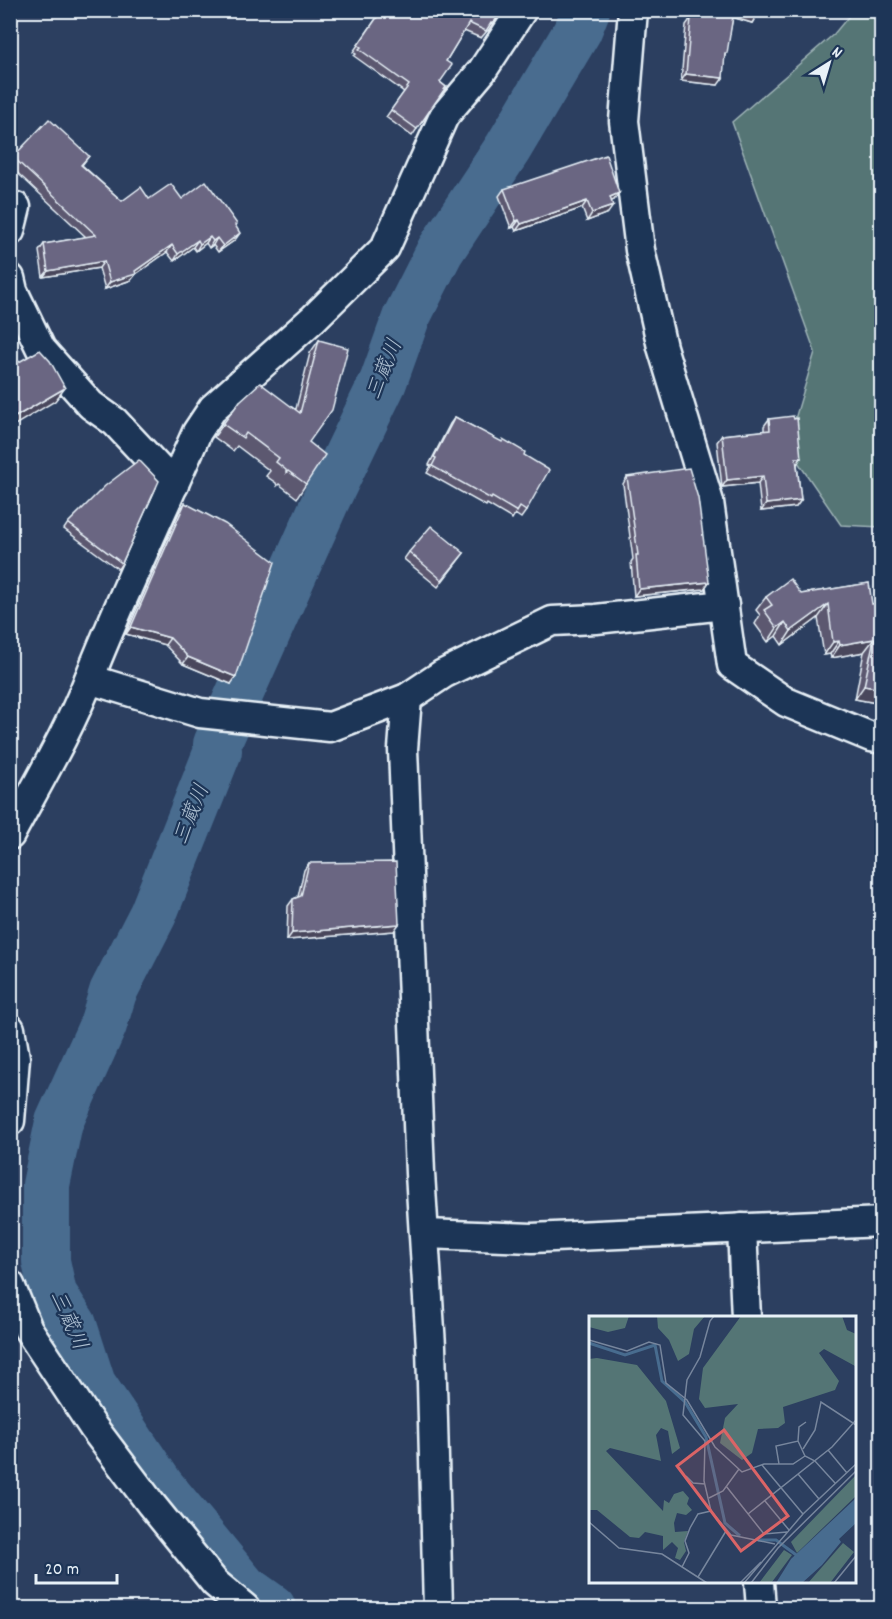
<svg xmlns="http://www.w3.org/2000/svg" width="892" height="1619" viewBox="0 0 892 1619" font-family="Dekko,'Klee One',sans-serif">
  <rect width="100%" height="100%" fill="#2c3f60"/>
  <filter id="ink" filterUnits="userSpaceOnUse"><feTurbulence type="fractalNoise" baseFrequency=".0167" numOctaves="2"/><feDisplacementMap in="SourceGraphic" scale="12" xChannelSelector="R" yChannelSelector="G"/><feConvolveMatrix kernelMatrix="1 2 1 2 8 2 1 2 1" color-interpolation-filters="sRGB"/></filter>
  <g filter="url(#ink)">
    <path fill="#547575" stroke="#9eb3b6" stroke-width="1.5" d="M853,11H881V527L841,525L787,446L815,352L732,122L834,34Z"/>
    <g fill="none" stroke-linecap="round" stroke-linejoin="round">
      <path stroke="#486c8f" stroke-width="48" d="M272,1608L244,1588L161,1487L92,1384L73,1325L53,1294L46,1261V1185L59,1122L103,1025L113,992L153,914L218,751L217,744L327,498L383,382L406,318L440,251L508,148L578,30L586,10"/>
      <g stroke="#e8f1f8" stroke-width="33">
        <g id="minor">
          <path d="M633,10L624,121L640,250L662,347L709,502L732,665L786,702L871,737L882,739"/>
          <path d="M10,231L16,207"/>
          <path d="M10,278L13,291L41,349L91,405L115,422L174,485"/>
          <path d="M89,679L200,713L330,727L407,698L443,674L552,621L596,619L724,605"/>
          <path d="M407,698L403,749L420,1173L431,1346L438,1608"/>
          <path d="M10,835C37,784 68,733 89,679C122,596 161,514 197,432L213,408L314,318L385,248L444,116L482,71L522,10"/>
          <path d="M10,1029L15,1058L10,1121"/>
          <path d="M742,1228L746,1318"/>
          <path d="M425,1234L532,1238L882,1222"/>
          <path d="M10,1285L28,1329L93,1427L151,1504L215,1583L245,1608"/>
          <path d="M759,1582L761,1608"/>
        </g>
      </g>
      <use href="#minor" stroke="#1d3557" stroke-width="28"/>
    </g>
    <g fill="#5b5870" stroke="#e8f1f8" stroke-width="1.5">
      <path d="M382,10H502L488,31H487L481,38L464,31L446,61L440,82L446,87L412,136L386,117L404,92L354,56L356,54L353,52Z"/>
      <path d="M691,10H758L757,15L752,23L733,17L725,56L718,85L681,81L686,25L689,21L690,12Z"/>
      <path d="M89,156L82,165L122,201L149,199H182L235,226V240L218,252L213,245L209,248L206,243L196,251L193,247L174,261L167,252L136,274L131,280L105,289L99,268L43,277L39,251L44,244L86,237L10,166V161L13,157Z"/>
      <path d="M504,189L619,193L614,200L611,201L608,213L587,221L582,208L516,231L514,227L511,228L499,196Z"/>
      <path d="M319,340L309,442L306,484L297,498L279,484L277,486L276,483L266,476L270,471L237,446L233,451L214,437L240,401L296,409L310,353Z"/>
      <path d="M455,417L524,455L526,511L521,518L515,514L512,519L487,504L486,506L427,473L431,466L429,465L450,424Z"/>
      <path d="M769,419L801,458L797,464L801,500L796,507L761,511L758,483L722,487L717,442L722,435L764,431V426Z"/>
      <path d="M627,477L709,582L704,589L634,596L631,562L633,559L623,484Z"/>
      <path d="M185,503L231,684L183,664L165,645L126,634L180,510Z"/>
      <path d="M68,523L122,563L118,569L64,529Z"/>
      <path d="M409,552L464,553L438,587L404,559Z"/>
      <path d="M869,583L882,704L855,699L864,652L831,658L830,654L824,655L818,618L782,645L776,636L768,642L755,624L760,615L756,610L766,597L801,594Z"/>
      <path d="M309,863L394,931L287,940L288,906L293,899L298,897L304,870Z"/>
    </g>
    <g fill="#4a475b" stroke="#e8f1f8" stroke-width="1.5">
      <path d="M741,10L757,15L752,23L712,11Z"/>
      <path d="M686,74L723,78L718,85L681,81Z"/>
      <path d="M619,193L614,200L605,204L610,197Z"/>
      <path d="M587,201L582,208L516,231L521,224Z"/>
      <path d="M613,206L608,213L587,221L592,213Z"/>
      <path d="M519,220L514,227L511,228L516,221Z"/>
      <path d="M240,233L235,240L218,252L223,246Z"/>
      <path d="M210,237L206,243L196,251L200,244Z"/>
      <path d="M217,238L213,245L209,248L213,241Z"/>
      <path d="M198,240L193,247L174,261L178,254Z"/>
      <path d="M172,245L167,252L136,274L131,280L105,289L110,282L135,271Z"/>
      <path d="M104,261L99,268L43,277L48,271Z"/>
      <path d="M65,388L55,401L10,428V420Z"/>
      <path d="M763,476L758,483L722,487L727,480Z"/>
      <path d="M801,500L796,507L761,511L766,504Z"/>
      <path d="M709,582L704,589L634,596L639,589Z"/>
      <path d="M828,604L818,618L782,645L791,631Z"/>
      <path d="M785,622L776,636L768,642L777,628Z"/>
      <path d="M131,627L170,638L165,645L126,634Z"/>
      <path d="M874,639L864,652L831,658L840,645Z"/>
      <path d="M839,641L830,654L824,655L833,642Z"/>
      <path d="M188,657L236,677L231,684L183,664Z"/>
      <path d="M864,686L882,689V704L855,699Z"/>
      <path d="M399,924L394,931L287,940L292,933Z"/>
    </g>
    <g fill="#6a6682" stroke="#e8f1f8" stroke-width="1.5">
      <path d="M382,10H502L493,24L491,23L486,31L469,23L446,61L452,65L440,82L446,87L417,129L391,110L409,85L359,49L361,47L358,45Z"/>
      <path d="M695,10H734L727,53H725L723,78L686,74L691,18H694Z"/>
      <path d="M741,10H758L757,15Z"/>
      <path d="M49,119L89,156L81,165L122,201L141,187L149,199L171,184L182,199L206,181L237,224L235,225L240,233L223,246L217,238L213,241L210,237L200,244L198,240L178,254L172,245L135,271L136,274L110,282L104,261L48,271L44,244L96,235L13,157Z"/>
      <path d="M606,155L619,193L610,197L613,206L592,213L587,201L521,224L519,220L516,221L504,189Z"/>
      <path d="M319,340L348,348L332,410L309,442L325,455L306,484L288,471L286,473V470L276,462L279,458L246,433L243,438L223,424L240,401L260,383L300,413Z"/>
      <path d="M40,350L50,361L65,388L10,420V367Z"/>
      <path d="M793,416L794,419L797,418L801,458H796L801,500L766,504L763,476L727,480L722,435L770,430L769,419Z"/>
      <path d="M455,417L502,442L503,439L525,452L524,455L549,470L526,511L520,507L517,512L492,497L491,499L432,466L436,458L434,457Z"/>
      <path d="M139,460L159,481L122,563L68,523L105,486Z"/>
      <path d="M689,468L698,498L709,582L639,589L636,555H638L627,477Z"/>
      <path d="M185,503L225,524L275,562L236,677L188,657L170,638L131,627Z"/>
      <path d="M431,526L464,553L442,580L409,552Z"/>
      <path d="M790,579L801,594L869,583L872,604L882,602V689L864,686L874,639L840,645L839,641L833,642L828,604L791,631L785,622L777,628L764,610L772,605L766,597Z"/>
      <path d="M396,862L399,924L292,933L293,899L301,896L309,863Z"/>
    </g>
  </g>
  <g text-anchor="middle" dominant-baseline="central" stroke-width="4.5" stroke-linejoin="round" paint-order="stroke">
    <g font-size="21" font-style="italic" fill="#b0c2d3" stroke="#1d3557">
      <text transform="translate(386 370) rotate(-68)">三蔵川</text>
      <text transform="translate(193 815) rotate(-68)">三蔵川</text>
      <text transform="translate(67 1321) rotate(66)">三蔵川</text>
    </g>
  </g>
  <g transform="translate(589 1316)">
    <rect width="267" height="267" fill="#2c3f60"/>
    <path d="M0,0H40L36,12L19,16L0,11ZM116,0L105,13L100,38L89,45L80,24L69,12L68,0ZM152,0H253L258,14L267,18L266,50L235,33L230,37L250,65L246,74L194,91L196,107L189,112L169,113L163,137L153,144L131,127L136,102L149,88L116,92L110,83L114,52ZM8,42L48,49L77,85L91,132L83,138L79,115L72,112L67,119L72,145L21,132L17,135L74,195L75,184L80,187L85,178L94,175L100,182L98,188L103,194L97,199L88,197L85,207L86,216L99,215L95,226L97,235L91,244L86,242L89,232L83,226L74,234V220L56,216L50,222L41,221L8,194H0V43ZM267,159V180L208,237L202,226ZM254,227L265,236L241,267H219ZM195,234L203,239L183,266L170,267Z" fill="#547575"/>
    <path d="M267,182V207L250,223L252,226L233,249L213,267H187L202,243Z" fill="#486c8f"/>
    <path fill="none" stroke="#486c8f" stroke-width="3" d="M0,27L36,39L66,29L73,65L96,86L117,121L136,207L151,220M169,224H187L210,241"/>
    <path fill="none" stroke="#77869d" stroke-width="1.5" d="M125,0L121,5L111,41L98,64L94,99L116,125L115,165L122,195L142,219L186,228M0,24L38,35L60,26L71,29L77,67L98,84L126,131L153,156L175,148H204L216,140M209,125L210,111L217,106M214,133L226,114L232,86L267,109M239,134L258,157M190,148L187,130L209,125L216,140L226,145L246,167M173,149L214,198M209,158L230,183M97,160L104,167L116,168M137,170L175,218L198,216M120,182L134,175L150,153M176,185L200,214M159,198L243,131L267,104M0,206L30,232L73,238L118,267M93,251L100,237L96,225L101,212L109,198L122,195M109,261L137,215M151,267L172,246M155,267L214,198L267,148M162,267L189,232L267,155M245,267L267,240"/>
    <path fill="#db6466" fill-opacity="0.15" stroke="#db6466" stroke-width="3" d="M135,114L199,200L152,235L88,150Z"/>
    <rect width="267" height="267" fill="none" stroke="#e8f1f8" stroke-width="3"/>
  </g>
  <rect width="892" height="1619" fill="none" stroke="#1d3557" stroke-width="36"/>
  <rect x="18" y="18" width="856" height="1583" fill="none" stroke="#e8f1f8" stroke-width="2" filter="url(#ink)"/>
  <g transform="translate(829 63) rotate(37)" stroke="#1d3557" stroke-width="4.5" paint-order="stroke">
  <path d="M0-4.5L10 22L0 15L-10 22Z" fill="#e8f1f8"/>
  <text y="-9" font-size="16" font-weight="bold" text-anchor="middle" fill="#e8f1f8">N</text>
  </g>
  <path d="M36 1574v9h81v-9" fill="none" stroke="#e8f1f8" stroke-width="3"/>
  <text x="45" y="1574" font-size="18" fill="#e8f1f8" stroke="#1d3557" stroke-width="4.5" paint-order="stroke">20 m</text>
</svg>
